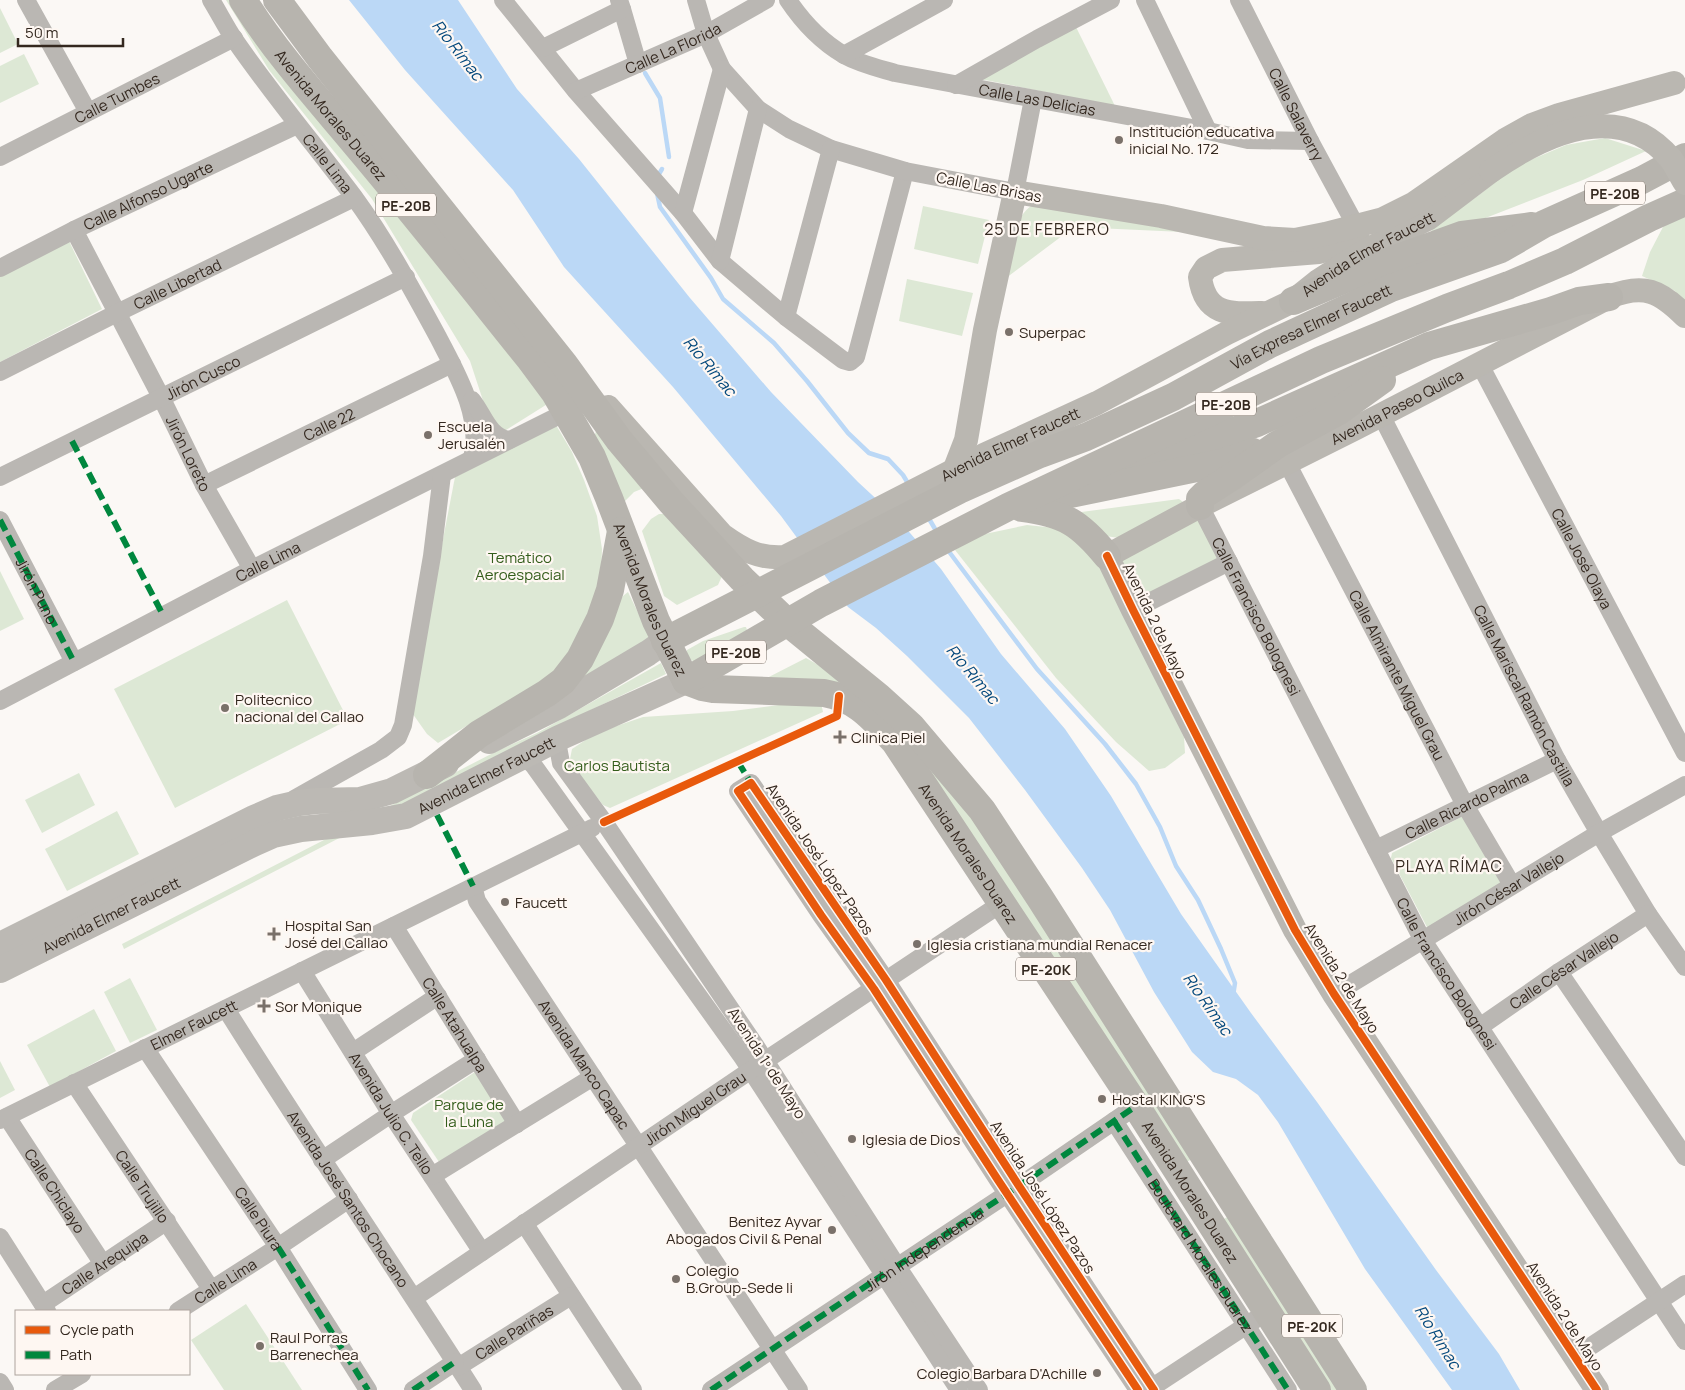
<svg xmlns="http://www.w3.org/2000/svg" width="1685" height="1390" viewBox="0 0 1685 1390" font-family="Manrope,sans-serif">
  <rect width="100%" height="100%" fill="#fbf8f5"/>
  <g fill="#dde8d5">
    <path d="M226,0H235L549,403L495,437L470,361L372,199L269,70Z"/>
    <path d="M0,8L18,44L0,53Z"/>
    <path d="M1076,27L1115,106L980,79Z"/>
    <path d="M24,54L39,84L0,103V66Z"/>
    <path d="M1605,138L1646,151L1583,180L1434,238L1431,229L1479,195L1516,166L1566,145Z"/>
    <path d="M923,206L989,220L978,264L914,249Z"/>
    <path d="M1031,206H1049L1183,232L1074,227L1006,278C1010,253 1010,222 1031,206Z"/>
    <path d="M1685,214V307L1675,291L1642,276L1650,252L1663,227Z"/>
    <path d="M68,239L102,309L0,362V275Z"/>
    <path d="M907,279L973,293L962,336L899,321Z"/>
    <path d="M556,425L572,452L584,480L597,516L602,549L601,577L590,622L570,654L549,677L438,743L427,734L410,710L455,477Z"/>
    <path d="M596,431L644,488L634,492L624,502L594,438Z"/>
    <path d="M1179,499L1187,505L1123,537C1101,540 1090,526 1074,513Z"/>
    <path d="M659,514H670L722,576L718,585L677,605L664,596L642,531L651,519Z"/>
    <path d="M1197,520L1205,522L1218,560L1144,597L1140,596L1123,563V559Z"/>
    <path d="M1027,525L1055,528L1076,533L1094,554L1184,737L1185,753L1165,768L1149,771L1116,742L1056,678L955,550L980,535Z"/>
    <path d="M0,571L24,619L0,631Z"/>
    <path d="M628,592L648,633V640L572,684L623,596Z"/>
    <path d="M287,600L348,720L175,808L114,689Z"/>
    <path d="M744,627H746L747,630L696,662L688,659L686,656L687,650L703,641Z"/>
    <path d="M806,658L854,685L964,805L1190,1153V1160L1185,1163L865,702L755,684Z"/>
    <path d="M661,663L666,674L539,735L124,949L122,944L495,752L537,733Z"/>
    <path d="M794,703H821L823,712L610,808L603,805L580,776L570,759L572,749L596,733L643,717L733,711Z"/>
    <path d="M79,773L95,805L42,833L25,800Z"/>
    <path d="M117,811L139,854L67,891L45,849Z"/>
    <path d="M1465,815L1502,882L1428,929L1391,858L1392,853Z"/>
    <path d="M130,978L157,1030L130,1043L104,992Z"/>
    <path d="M94,1009L116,1051L50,1087L27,1045Z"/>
    <path d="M0,1061L15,1090L0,1098Z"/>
    <path d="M475,1072L510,1118L439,1162L411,1120L413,1113Z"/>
    <path d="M1229,1216L1344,1390H1325L1217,1223Z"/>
    <path d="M246,1304L302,1390H224L191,1340Z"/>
  </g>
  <path fill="#bbd8f6" d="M349,0H458L517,89L579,159L690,298L771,392L858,482L898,519L941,569L1001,654L1065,729L1111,796L1181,914L1251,1013L1317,1102L1436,1270L1499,1354L1520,1390H1452L1365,1269L1278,1122L1258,1095L1236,1079L1213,1072L1192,1052L1154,992L1110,910L1082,868L1025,790L969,718L907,656L876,628L848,607L781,516L673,387L564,267L513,190L405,70Z"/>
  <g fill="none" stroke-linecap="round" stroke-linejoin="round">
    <g stroke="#bbd8f6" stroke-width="4.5">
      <path d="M645,73L660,98L669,157"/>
      <path d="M659,174L662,169"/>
      <path d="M657,193L660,207L711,278L723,299L774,343L807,381L848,433L869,453L888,459L903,475L909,485"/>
      <path d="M928,517L938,534"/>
      <path d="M947,549L1037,669L1105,744L1136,784L1160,827L1176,866L1198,900L1221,949L1235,983L1233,996"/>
    </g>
    <g stroke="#bab7b3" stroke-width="18">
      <path d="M26,0L88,112"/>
      <path id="s1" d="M211,0C219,13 226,27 234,39C272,94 314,144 354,197C386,241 412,289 438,337C456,372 483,417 472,458"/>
      <path d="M503,0L576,91L683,213L720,261L786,317L843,360L850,362L856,357L905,171"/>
      <path d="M696,0L706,34L722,69L758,109L789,129L831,149L905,171L1015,192L1033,99"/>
      <path id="s2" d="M788,0C802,21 822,42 844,55C860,64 878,68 895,73L1208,131L1248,140L1310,141"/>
      <path d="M1145,0L1208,131"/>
      <path id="s3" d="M1239,0L1310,141L1356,226"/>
      <path d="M622,9L638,64"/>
      <path d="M543,48L622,9L619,0"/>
      <path d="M844,55L944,0"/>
      <path d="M956,85L1037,39L1111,0"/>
      <path id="s4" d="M576,91L706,34L766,0"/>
      <path id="s5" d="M0,157L234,38"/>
      <path d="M683,213L722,69"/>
      <path id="s6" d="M74,230L161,397L204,485L252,569"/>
      <path d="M720,261L758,109"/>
      <path id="s7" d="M0,268L74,230L297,125"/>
      <path d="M786,317L831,149"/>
      <path id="s8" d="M1479,363L1685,753"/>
      <path id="s9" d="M0,372L117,313L354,198"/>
      <path d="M472,400C484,415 488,436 509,440"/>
      <path id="s10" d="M1381,415L1557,760L1599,833L1648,914L1685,967"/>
      <path id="s11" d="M1287,463L1465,805L1512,885"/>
      <path id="s12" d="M0,477L406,277"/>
      <path id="s13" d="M204,485L452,364"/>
      <path id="s14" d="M1200,506L1422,939L1685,1341"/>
      <path id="s15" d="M0,520L74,662"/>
      <path d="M1133,610L1229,562"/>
      <path id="s16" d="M0,701L252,569L574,408"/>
      <path d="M559,738L558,747L561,763L604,822L757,1048L897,1266L979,1390"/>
      <path d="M519,758L528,760L534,766L743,1058L959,1390"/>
      <path d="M294,799L381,750L398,737L403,725L432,556L442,475"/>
      <path id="s17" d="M1376,849L1557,760"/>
      <path id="s18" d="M473,886L477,901L799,1390"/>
      <path id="s19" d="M394,926L517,1124"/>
      <path id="s20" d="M302,971L391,1114L482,1252"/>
      <path d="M1559,972L1685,1157"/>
      <path id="s21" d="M1334,994L1599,833L1685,785"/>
      <path id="s22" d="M226,1009C306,1137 391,1262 473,1390"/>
      <path id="s23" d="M1481,1026L1559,972L1648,914"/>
      <path id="s24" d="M145,1048L278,1247L368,1390"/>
      <path d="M353,1052L438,996"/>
      <path id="s25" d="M74,1083L211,1289"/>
      <path id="s26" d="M7,1117L103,1264"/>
      <path id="s27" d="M0,1120L592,828"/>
      <path d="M1114,1121L1288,1390"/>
      <path d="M322,1160L397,1110L477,1059"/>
      <path d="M432,1176L593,1077"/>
      <path d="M524,1223L633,1390"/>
      <path d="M0,1237L47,1311"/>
      <path id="s28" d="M414,1298L751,1070L1002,903"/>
      <path id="s29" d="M43,1304L167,1221"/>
      <path id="s30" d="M178,1311L278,1247L349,1199"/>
      <path d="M1576,1356L1685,1284"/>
      <path id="s31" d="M458,1367L571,1296"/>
      <path d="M0,1382L5,1390"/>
      <path d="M55,1390L82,1374"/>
      <path d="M413,1390L455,1362"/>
      <path id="s32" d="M711,1390L1019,1186L1136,1106"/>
      <path d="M1138,1390L998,1180L874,989L821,915L738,791L751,783L886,980L1019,1186L1154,1390"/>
      <path d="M1148,1390L1256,1319"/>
    </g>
    <g stroke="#bab7b1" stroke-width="24">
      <path d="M1262,313C1231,314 1205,316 1200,277L1206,268L1222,260L1319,252L1352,243L1357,236L1356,226"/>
      <path id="s33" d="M608,407L722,535C743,550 759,559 785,557L984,455L1097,403L1227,333L1293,301L1318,281L1365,251L1429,218L1491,171"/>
      <path d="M954,471L966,440L985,330L1015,192L1161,216L1263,238L1295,240L1325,234L1383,219L1413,204L1505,140L1532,125L1559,115L1674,83"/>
      <path id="s34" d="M1597,1390L1334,994L1295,930L1133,610L1107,556L1200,506L1356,428L1609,297C1644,283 1660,291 1685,316"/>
    </g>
    <g stroke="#bcb9b4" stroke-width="26">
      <path d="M489,741L559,706L648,653L665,641"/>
      <path d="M0,945L254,818L277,808L299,803L316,801L360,800L392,791L446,764"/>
      <path id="s35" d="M0,970L255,843L273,835L301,829L372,822L406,816L559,738L686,681"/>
    </g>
    <g stroke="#b7b4ae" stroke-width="28">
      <path id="s36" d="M243,0C276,53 317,98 357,146C416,216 472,287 529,358L555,393L592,457L609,498L656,621L686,681L702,687L713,689L824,693C858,699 872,718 895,742L1136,1106L1317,1390"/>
      <path d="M277,0L320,58L564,364L619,440L671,502L742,579L787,622L879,697L911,726L982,810L1040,898L1353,1390"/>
      <path d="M1293,301L1376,266L1462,235L1532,226"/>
      <path d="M1121,470L1257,423L1429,346L1551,311L1579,301L1609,297"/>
      <path d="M1051,498L1221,463L1253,452"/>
      <path d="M1200,506V499L1205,494L1230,478L1278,444L1339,411L1382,380"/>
      <path d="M1022,508C1065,514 1079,522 1107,556"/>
      <path id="s37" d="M665,641L959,490L1040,454L1086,437L1173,397L1270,344L1391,288L1501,249L1544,224L1642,180L1685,157"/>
      <path d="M686,681L821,603L1008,507L1321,360L1447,308L1509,285L1565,261L1649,218L1685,202"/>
      <path d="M427,775L479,734L547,693L563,681L580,659L600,619L610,590L621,531"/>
    </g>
    <path stroke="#bab7b1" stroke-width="24" d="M1491,171C1544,134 1620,98 1671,159C1676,166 1680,175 1685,183"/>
    <g stroke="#00873e" stroke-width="6" stroke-dasharray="12 6" stroke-linecap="butt">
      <path d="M72,441L163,615"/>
      <path d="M0,520L74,662"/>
      <path d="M738,762L751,783"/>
      <path d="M437,815L473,886"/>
      <path id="s38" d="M1114,1121L1288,1390"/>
      <path d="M278,1247L368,1390"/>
      <path d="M897,1266L1019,1186L1136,1106"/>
      <path d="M413,1390L455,1362"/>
      <path d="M711,1390L884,1274"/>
    </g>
    <g stroke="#fef7f2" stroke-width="11">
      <g id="cycleway">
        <path d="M1107,556L1133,610L1295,930L1334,994L1597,1390"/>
        <path d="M604,822L837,716L839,696"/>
        <path d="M1138,1390L998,1180L874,989L821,915L738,791L751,783L886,980L1019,1186L1154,1390"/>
      </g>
    </g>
    <use href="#cycleway" stroke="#e8590c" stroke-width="8"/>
  </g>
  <g fill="#7a716a" stroke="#fef7f2" stroke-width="2">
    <circle cx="1119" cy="140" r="5"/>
    <circle cx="1009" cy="332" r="5"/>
    <circle cx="428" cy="435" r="5"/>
    <circle cx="225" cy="708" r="5"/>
    <path d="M837.5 729.5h5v5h5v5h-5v5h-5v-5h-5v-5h5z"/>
    <circle cx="505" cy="902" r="5"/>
    <path d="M271.5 926.5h5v5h5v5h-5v5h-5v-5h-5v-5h5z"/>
    <circle cx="917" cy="944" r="5"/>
    <path d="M261.5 998.5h5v5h5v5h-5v5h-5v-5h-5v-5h5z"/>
    <circle cx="1102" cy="1099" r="5"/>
    <circle cx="852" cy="1139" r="5"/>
    <circle cx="832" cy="1230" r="5"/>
    <circle cx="676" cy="1279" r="5"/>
    <circle cx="260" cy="1346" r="5"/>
    <circle cx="1097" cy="1373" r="5"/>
  </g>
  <g text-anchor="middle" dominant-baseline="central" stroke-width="4.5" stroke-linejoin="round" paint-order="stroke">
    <g fill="#fef7f2" stroke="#71665e" stroke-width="1">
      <rect x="1585" y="181.5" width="60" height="23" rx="4"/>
      <rect x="376" y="193.5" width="60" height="23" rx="4"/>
      <rect x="1196" y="392.5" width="60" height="23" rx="4"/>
      <rect x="706" y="640.5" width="60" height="23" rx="4"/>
      <rect x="1016" y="957.5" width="60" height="23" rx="4"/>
      <rect x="1282" y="1314.5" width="60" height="23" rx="4"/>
    </g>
    <g font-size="14" font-weight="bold" fill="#34281f">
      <text x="1615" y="193">PE-20B</text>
      <text x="406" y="205">PE-20B</text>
      <text x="1226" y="404">PE-20B</text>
      <text x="736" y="652">PE-20B</text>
      <text x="1046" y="969">PE-20K</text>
      <text x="1312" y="1326">PE-20K</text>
    </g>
    <g font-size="15" fill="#34281f" stroke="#fef7f2">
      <text stroke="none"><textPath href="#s4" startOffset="106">Calle La Florida</textPath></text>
      <text stroke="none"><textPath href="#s5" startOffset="131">Calle Tumbes</textPath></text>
      <text stroke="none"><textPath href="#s2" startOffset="278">Calle Las Delicias</textPath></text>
      <text stroke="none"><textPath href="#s3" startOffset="128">Calle Salaverry</textPath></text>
      <text stroke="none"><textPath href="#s36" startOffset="145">Avenida Morales Duarez</textPath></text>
      <text stroke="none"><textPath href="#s1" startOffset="201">Calle Lima</textPath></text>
      <text transform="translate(989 187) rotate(11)">Calle Las Brisas</text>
      <text stroke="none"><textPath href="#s7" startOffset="165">Calle Alfonso Ugarte</textPath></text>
      <text stroke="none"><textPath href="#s33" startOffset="898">Avenida Elmer Faucett</textPath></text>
      <text stroke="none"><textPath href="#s9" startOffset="198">Calle Libertad</textPath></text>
      <text stroke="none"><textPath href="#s37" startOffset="719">Vía Expresa Elmer Faucett</textPath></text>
      <text stroke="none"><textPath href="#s12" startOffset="226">Jirón Cusco</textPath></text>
      <text stroke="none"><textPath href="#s34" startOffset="1295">Avenida Paseo Quilca</textPath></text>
      <text stroke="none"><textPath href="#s13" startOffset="139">Calle 22</textPath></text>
      <text stroke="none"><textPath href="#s33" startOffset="492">Avenida Elmer Faucett</textPath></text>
      <text stroke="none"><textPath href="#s6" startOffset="251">Jirón Loreto</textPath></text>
      <text stroke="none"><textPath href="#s8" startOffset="221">Calle José Olaya</textPath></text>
      <text stroke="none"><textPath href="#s16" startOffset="302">Calle Lima</textPath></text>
      <text stroke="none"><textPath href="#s15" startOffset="80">Jirón Puno</textPath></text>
      <text stroke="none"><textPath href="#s36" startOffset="730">Avenida Morales Duarez</textPath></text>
      <text stroke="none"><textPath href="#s14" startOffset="124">Calle Francisco Bolognesi</textPath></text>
      <text transform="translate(1155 621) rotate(64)">Avenida 2 de Mayo</text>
      <text stroke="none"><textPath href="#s11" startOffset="239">Calle Almirante Miguel Grau</textPath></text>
      <text stroke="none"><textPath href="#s10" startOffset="315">Calle Mariscal Ramón Castilla</textPath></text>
      <text stroke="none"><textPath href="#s35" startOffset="529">Avenida Elmer Faucett</textPath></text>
      <text stroke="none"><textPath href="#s17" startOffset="101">Calle Ricardo Palma</textPath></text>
      <text stroke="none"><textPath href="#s36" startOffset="1180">Avenida Morales Duarez</textPath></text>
      <text transform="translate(820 859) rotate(56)">Avenida José López Pazos</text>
      <text stroke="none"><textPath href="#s21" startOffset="204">Jirón César Vallejo</textPath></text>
      <text stroke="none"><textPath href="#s35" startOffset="124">Avenida Elmer Faucett</textPath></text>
      <text stroke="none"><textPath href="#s23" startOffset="100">Calle César Vallejo</textPath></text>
      <text stroke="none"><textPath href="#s14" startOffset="529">Calle Francisco Bolognesi</textPath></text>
      <text transform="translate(1342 978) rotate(58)">Avenida 2 de Mayo</text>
      <text stroke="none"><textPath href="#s27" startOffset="216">Elmer Faucett</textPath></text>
      <text stroke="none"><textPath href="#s19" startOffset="116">Calle Atahualpa</textPath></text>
      <text transform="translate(767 1063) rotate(57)">Avenida 1º de Mayo</text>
      <text stroke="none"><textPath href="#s18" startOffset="211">Avenida Manco Capac</textPath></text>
      <text stroke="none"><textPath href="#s28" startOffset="339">Jirón Miguel Grau</textPath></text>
      <text stroke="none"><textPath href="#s20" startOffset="168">Avenida Julio C. Tello</textPath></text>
      <text stroke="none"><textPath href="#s25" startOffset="124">Calle Trujillo</textPath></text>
      <text stroke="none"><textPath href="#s26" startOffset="88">Calle Chiclayo</textPath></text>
      <text stroke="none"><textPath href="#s36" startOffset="1585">Avenida Morales Duarez</textPath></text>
      <text transform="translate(1043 1197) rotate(57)">Avenida José López Pazos</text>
      <text stroke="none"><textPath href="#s22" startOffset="226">Avenida José Santos Chocano</textPath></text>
      <text stroke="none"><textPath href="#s24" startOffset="205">Calle Piura</textPath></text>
      <text stroke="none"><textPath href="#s32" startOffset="255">Jirón Independencia</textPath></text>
      <text stroke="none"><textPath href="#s38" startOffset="160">Boulevard Morales Duarez</textPath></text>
      <text stroke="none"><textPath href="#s29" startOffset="74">Calle Arequipa</textPath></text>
      <text stroke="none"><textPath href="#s30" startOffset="56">Calle Lima</textPath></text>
      <text transform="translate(1565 1316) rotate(57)">Avenida 2 de Mayo</text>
      <text stroke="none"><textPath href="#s31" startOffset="66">Calle Pariñas</textPath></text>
    </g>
    <g font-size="15" fill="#34281f" stroke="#fef7f2" text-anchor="start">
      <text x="1129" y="131">Institución educativa<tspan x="1129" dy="17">inicial No. 172</tspan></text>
      <text x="1019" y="332">Superpac</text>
      <text x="438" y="426">Escuela<tspan x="438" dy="17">Jerusalén</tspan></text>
      <text x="235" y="699">Politecnico<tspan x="235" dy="17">nacional del Callao</tspan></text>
      <text x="851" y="737">Clinica Piel</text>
      <text x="515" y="902">Faucett</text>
      <text x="285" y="925">Hospital San<tspan x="285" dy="17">José del Callao</tspan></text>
      <text x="927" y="944">Iglesia cristiana mundial Renacer</text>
      <text x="275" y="1006">Sor Monique</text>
      <text x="1112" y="1099">Hostal KING'S</text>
      <text x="862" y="1139">Iglesia de Dios</text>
      <text x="822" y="1221" text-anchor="end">Benitez Ayvar<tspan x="822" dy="17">Abogados Civil &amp; Penal</tspan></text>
      <text x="686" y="1270">Colegio<tspan x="686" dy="17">B.Group-Sede Ii</tspan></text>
      <text x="270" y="1337">Raul Porras<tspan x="270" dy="17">Barrenechea</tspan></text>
      <text x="1087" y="1373" text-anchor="end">Colegio Barbara D'Achille</text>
    </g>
    <g font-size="15" fill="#345d1b" stroke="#fef7f2">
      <text x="520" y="557">Temático<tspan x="520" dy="17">Aeroespacial</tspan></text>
      <text x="617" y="765">Carlos Bautista</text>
      <text x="469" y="1104">Parque de<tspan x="469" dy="17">la Luna</tspan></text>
    </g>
    <g font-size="16" font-style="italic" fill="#03487c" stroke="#fef7f2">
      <text transform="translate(458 50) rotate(52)">Río Rímac</text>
      <text transform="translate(710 366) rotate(50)">Río Rímac</text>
      <text transform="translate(973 674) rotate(50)">Río Rímac</text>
      <text transform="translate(1208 1004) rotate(55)">Río Rímac</text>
      <text transform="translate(1438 1337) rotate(58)">Río Rímac</text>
    </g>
    <g font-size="16" letter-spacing="1" fill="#34281f" stroke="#fef7f2">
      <text x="1047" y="229">25 DE FEBRERO</text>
      <text x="1449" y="866">PLAYA RÍMAC</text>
    </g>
  </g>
  <rect x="15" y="1310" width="175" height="65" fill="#fef7f2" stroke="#ada49e"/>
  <rect x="25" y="1326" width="25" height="8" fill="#e8590c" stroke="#ada49e"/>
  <text x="60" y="1335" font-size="15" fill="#34281f">Cycle path</text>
  <rect x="25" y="1351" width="25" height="8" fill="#00873e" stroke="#ada49e"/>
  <text x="60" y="1360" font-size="15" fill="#34281f">Path</text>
  <path d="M18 38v8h105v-8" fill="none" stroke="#34281f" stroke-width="2.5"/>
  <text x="25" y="38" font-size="15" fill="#34281f" stroke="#fef7f2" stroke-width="4" paint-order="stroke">50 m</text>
</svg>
